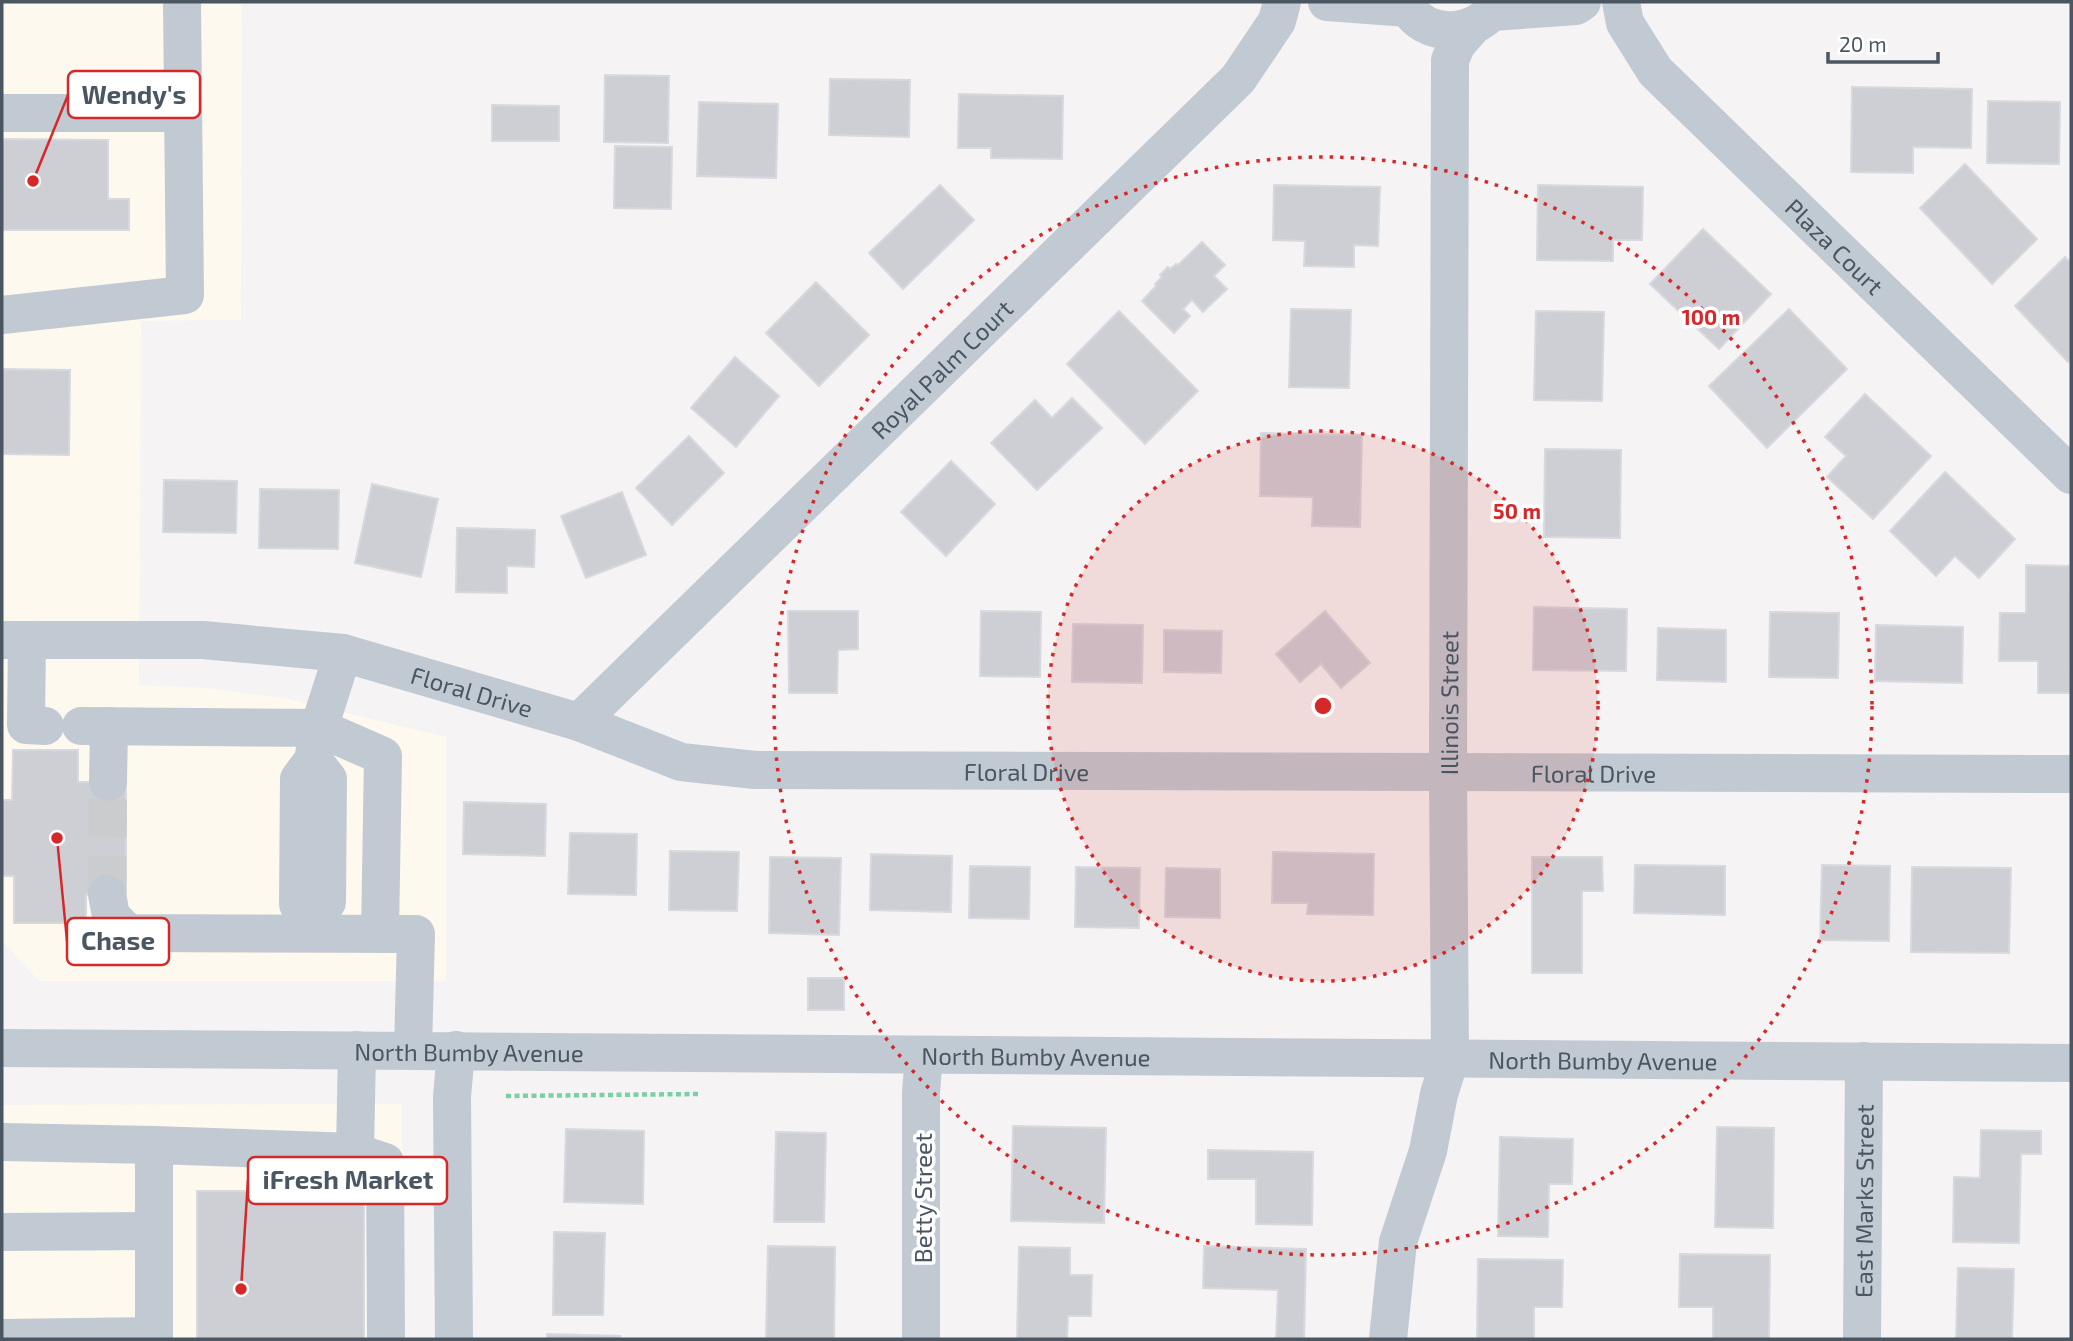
<svg xmlns="http://www.w3.org/2000/svg" width="2073" height="1341" viewBox="0 0 2073 1341" font-family="'Exo 2',sans-serif">
  <rect width="100%" height="100%" fill="#f5f3f3"/>
  <g fill="#fdf9ef">
    <path d="M2,2H242L241,320L141,321L139,685L208,688L289,699L446,737V981H39L2,941Z"/>
    <path d="M402,1104L403,1339H2V1105Z"/>
  </g>
  <g fill="#cdcfd5" stroke="#d7d9de" stroke-width="2">
    <path d="M605,75L669,76L668,143L604,142Z"/>
    <path d="M830,79L910,80L909,137L829,135Z"/>
    <path d="M1852,87L1972,89L1971,148L1913,147V173L1851,172Z"/>
    <path d="M959,94L1063,96L1062,159L991,158V148H958Z"/>
    <path d="M1988,101L2060,102L2059,164L1987,163Z"/>
    <path d="M699,102L778,104L776,178L697,176Z"/>
    <path d="M492,105L559,106V141H492Z"/>
    <path d="M2,139L108,140V199H129V230H2Z"/>
    <path d="M615,146L672,147L671,209L614,208Z"/>
    <path d="M1965,164L2037,239L1992,284L1920,208Z"/>
    <path d="M940,185L974,220L903,289L869,253Z"/>
    <path d="M1274,185L1380,187L1378,246L1354,245V267L1304,266L1305,241L1273,240Z"/>
    <path d="M1538,185L1643,187L1642,240H1613V261L1537,260Z"/>
    <path d="M1703,229L1771,294L1719,349L1650,284Z"/>
    <path d="M1202,242L1225,265L1214,276L1227,289L1203,312L1192,300L1183,309L1190,316L1174,333L1142,301L1156,286L1155,284L1162,277L1160,275L1168,267L1170,269L1176,264L1178,265Z"/>
    <path d="M2065,257L2071,263V359L2068,362L2015,306Z"/>
    <path d="M816,282L869,335L819,386L766,333Z"/>
    <path d="M1291,309L1351,310L1349,388L1289,387Z"/>
    <path d="M1789,309L1847,369L1767,448L1709,386Z"/>
    <path d="M1119,311L1198,391L1145,444L1067,364Z"/>
    <path d="M1536,311L1604,312L1602,401L1534,400Z"/>
    <path d="M735,357L779,396L736,447L691,408Z"/>
    <path d="M2,369L70,370L69,455L2,454Z"/>
    <path d="M1865,394L1931,456L1873,519L1827,477L1846,456L1825,437Z"/>
    <path d="M1072,398L1102,428L1037,490L991,443L1035,400L1052,418Z"/>
    <path d="M1261,433L1362,435L1360,527L1312,526L1313,497L1260,496Z"/>
    <path d="M689,436L724,473L672,525L636,488Z"/>
    <path d="M1545,449L1621,450L1620,538L1544,537Z"/>
    <path d="M951,461L995,504L946,556L901,512Z"/>
    <path d="M1945,472L2015,539L1979,578L1955,556L1936,576L1890,531Z"/>
    <path d="M164,480L237,481L236,533L163,532Z"/>
    <path d="M372,484L438,499L421,577L355,563Z"/>
    <path d="M260,489L339,490L338,549L259,548Z"/>
    <path d="M622,492L646,555L586,578L561,516Z"/>
    <path d="M457,528L535,530L534,567L507,566V593L456,592Z"/>
    <path d="M2026,565L2070,566L2071,693H2038V661H1999L2000,613H2026Z"/>
    <path d="M1534,607L1627,609L1626,671L1533,670Z"/>
    <path d="M788,611H858V649L838,650L837,693H789Z"/>
    <path d="M981,611L1041,612L1040,677L980,676Z"/>
    <path d="M1325,611L1370,663L1341,688L1321,664L1300,682L1276,654Z"/>
    <path d="M1770,612L1839,613L1838,678L1769,677Z"/>
    <path d="M1073,624L1143,625L1142,683L1072,682Z"/>
    <path d="M1876,625L1963,627L1962,683L1875,681Z"/>
    <path d="M1658,628L1726,630V682L1657,680Z"/>
    <path d="M1164,630L1222,631L1221,673L1164,672Z"/>
    <path d="M13,750H78V782H126V894L86,895V923H14V876H2V800H12Z"/>
    <path d="M464,802L546,804L545,856L463,854Z"/>
    <path d="M570,833L637,834L636,895L568,894Z"/>
    <path d="M670,851L739,852L737,911L669,910Z"/>
    <path d="M1273,852L1374,854L1373,915L1307,914L1308,903H1272Z"/>
    <path d="M871,854L952,856L951,912L870,910Z"/>
    <path d="M770,857L841,858L839,935L769,933Z"/>
    <path d="M1532,857H1602L1603,891H1582V973H1532Z"/>
    <path d="M1635,865L1725,866V915L1634,913Z"/>
    <path d="M1822,865L1890,866L1889,941L1820,940Z"/>
    <path d="M970,866L1030,867L1029,919L969,918Z"/>
    <path d="M1076,867L1140,868L1139,928L1075,927Z"/>
    <path d="M1912,867L2011,868L2009,953L1911,952Z"/>
    <path d="M1166,868L1220,869V918L1165,917Z"/>
    <rect x="808" y="978" width="36" height="32"/>
    <path d="M1013,1126L1106,1128L1104,1223L1011,1221Z"/>
    <path d="M1717,1127L1774,1128L1773,1228L1715,1227Z"/>
    <path d="M566,1129L644,1131L643,1204L564,1202Z"/>
    <path d="M1981,1130L2041,1131V1154H2021L2019,1243L1953,1242L1954,1177L1980,1178Z"/>
    <path d="M776,1132L826,1133L824,1222H774Z"/>
    <path d="M1500,1137L1573,1139L1572,1184H1549L1548,1237L1498,1236Z"/>
    <path d="M1208,1150L1313,1152L1312,1225L1256,1224V1179H1208Z"/>
    <rect x="197" y="1191" width="167" height="148"/>
    <path d="M554,1232L605,1233L603,1315H553Z"/>
    <path d="M768,1246L835,1247L834,1339H766Z"/>
    <path d="M1204,1246L1306,1249L1304,1339H1276L1278,1290L1203,1288Z"/>
    <path d="M1019,1247L1070,1248V1275H1092L1091,1316H1068L1067,1339H1017Z"/>
    <path d="M1680,1254L1770,1255L1769,1339H1713V1307H1679Z"/>
    <path d="M1478,1259L1563,1260L1562,1307H1534V1339H1477Z"/>
    <path d="M1958,1268L2014,1269L2012,1339H1956Z"/>
    <path d="M547,1334L620,1336V1339H547Z"/>
  </g>
  <g fill="none" stroke-linecap="round" stroke-linejoin="round">
    <path stroke="#caccce" stroke-width="38" stroke-dasharray="38 19" stroke-linecap="butt" d="M107,894L108,782"/>
    <path stroke="#7ad0a6" stroke-width="4.5" stroke-dasharray="5 3.5" stroke-linecap="butt" d="M506,1096L698,1094"/>
    <g stroke="#c1cad2" stroke-width="38">
      <path d="M1327,2L1408,8"/>
      <path d="M1406,2C1421,42 1481,37 1498,2"/>
      <path id="s1" d="M1621,2L1625,23L1655,71L2071,475"/>
      <path d="M1493,12L1576,6L1582,2"/>
      <path d="M2,113H181"/>
      <path d="M2,315L185,295L182,2"/>
      <path id="s2" d="M2,640H203L343,653L579,722L681,762L755,770L2071,774"/>
      <path d="M27,640L26,725L45,726"/>
      <path id="s3" d="M579,722L1238,79L1277,21L1282,2"/>
      <path d="M81,726L319,728L343,653"/>
      <path d="M313,760L328,779L327,902L314,922V933"/>
      <path d="M108,782L109,726"/>
      <path d="M107,894L111,916L128,933L416,934L413,1050"/>
      <path d="M314,922L298,904L299,779L313,760L319,728L383,756L380,934"/>
      <path id="s4" d="M2,1048L2071,1063"/>
      <path d="M2,1142L154,1145"/>
      <path d="M355,1152L385,1162L386,1339"/>
      <path d="M2,1232L154,1231"/>
      <path d="M2,1338L154,1336"/>
      <path d="M154,1339V1145L355,1152L357,1050"/>
      <path d="M454,1339L452,1097L456,1050"/>
      <path d="M921,1339V1092L924,1056"/>
      <path id="s5" d="M1388,1339L1398,1242L1428,1151L1439,1094L1450,1059L1448,773L1450,60L1457,44L1472,27"/>
      <path id="s6" d="M1862,1339L1864,1061"/>
    </g>
  </g>
  <circle cx="1323" cy="706" r="275" fill="#d62828" fill-opacity=".12"/>
  <g fill="none" stroke="#d62828" stroke-width="3.5" stroke-dasharray="3.5 7">
    <circle cx="1323" cy="706" r="275"/>
    <circle cx="1323" cy="706" r="549"/>
  </g>
  <g text-anchor="middle" dominant-baseline="central" stroke-width="7" stroke-linejoin="round" paint-order="stroke">
    <g font-size="24" fill="#4a5661" stroke="#fff">
      <text stroke="none"><textPath href="#s1" startOffset="329">Plaza Court</textPath></text>
      <text stroke="none"><textPath href="#s3" startOffset="506">Royal Palm Court</textPath></text>
      <text stroke="none"><textPath href="#s2" startOffset="476">Floral Drive</textPath></text>
      <text stroke="none"><textPath href="#s5" startOffset="644">Illinois Street</textPath></text>
      <text stroke="none"><textPath href="#s2" startOffset="1043">Floral Drive</textPath></text>
      <text stroke="none"><textPath href="#s2" startOffset="1610">Floral Drive</textPath></text>
      <text stroke="none"><textPath href="#s4" startOffset="467">North Bumby Avenue</textPath></text>
      <text stroke="none"><textPath href="#s4" startOffset="1034">North Bumby Avenue</textPath></text>
      <text stroke="none"><textPath href="#s4" startOffset="1601">North Bumby Avenue</textPath></text>
      <text transform="translate(922 1198) rotate(-90)">Betty Street</text>
      <text stroke="none"><textPath href="#s6" startOffset="138">East Marks Street</textPath></text>
    </g>
  </g>
  <circle cx="1323" cy="706" r="10" fill="#d62828" stroke="#fff" stroke-width="3.5"/>
  <g font-size="21" text-anchor="middle" font-weight="bold" fill="#d62828" stroke="#fff" stroke-width="7" stroke-linejoin="round" paint-order="stroke">
    <text x="1711" y="325">100 m</text>
    <text x="1517" y="519">50 m</text>
  </g>
  <path fill="none" stroke="#d62828" stroke-width="2.5" d="M33 181L68 95M57 838L67 941M241 1289L248 1180"/>
  <g fill="#d62828" stroke="#fff" stroke-width="2.5">
    <circle cx="33" cy="181" r="7"/>
    <circle cx="57" cy="838" r="7"/>
    <circle cx="241" cy="1289" r="7"/>
  </g>
  <g fill="#fff" stroke="#d62828" stroke-width="2.5">
    <rect x="68" y="71" width="132" height="47" rx="7"/>
    <rect x="67" y="918" width="102" height="47" rx="7"/>
    <rect x="248" y="1157" width="199" height="47" rx="7"/>
  </g>
  <g font-size="26" text-anchor="middle" font-weight="bold" fill="#4a5661">
    <text x="134" y="104">Wendy's</text>
    <text x="118" y="950">Chase</text>
    <text x="348" y="1189">iFresh Market</text>
  </g>
  <rect width="2073" height="1341" fill="none" stroke="#4a5661" stroke-width="7"/>
  <path d="M1828 52v10h110v-10" fill="none" stroke="#4a5661" stroke-width="3.5"/>
  <text x="1839" y="52" font-size="21" fill="#4a5661" stroke="#ffffff" stroke-width="5" paint-order="stroke">20 m</text>
</svg>
